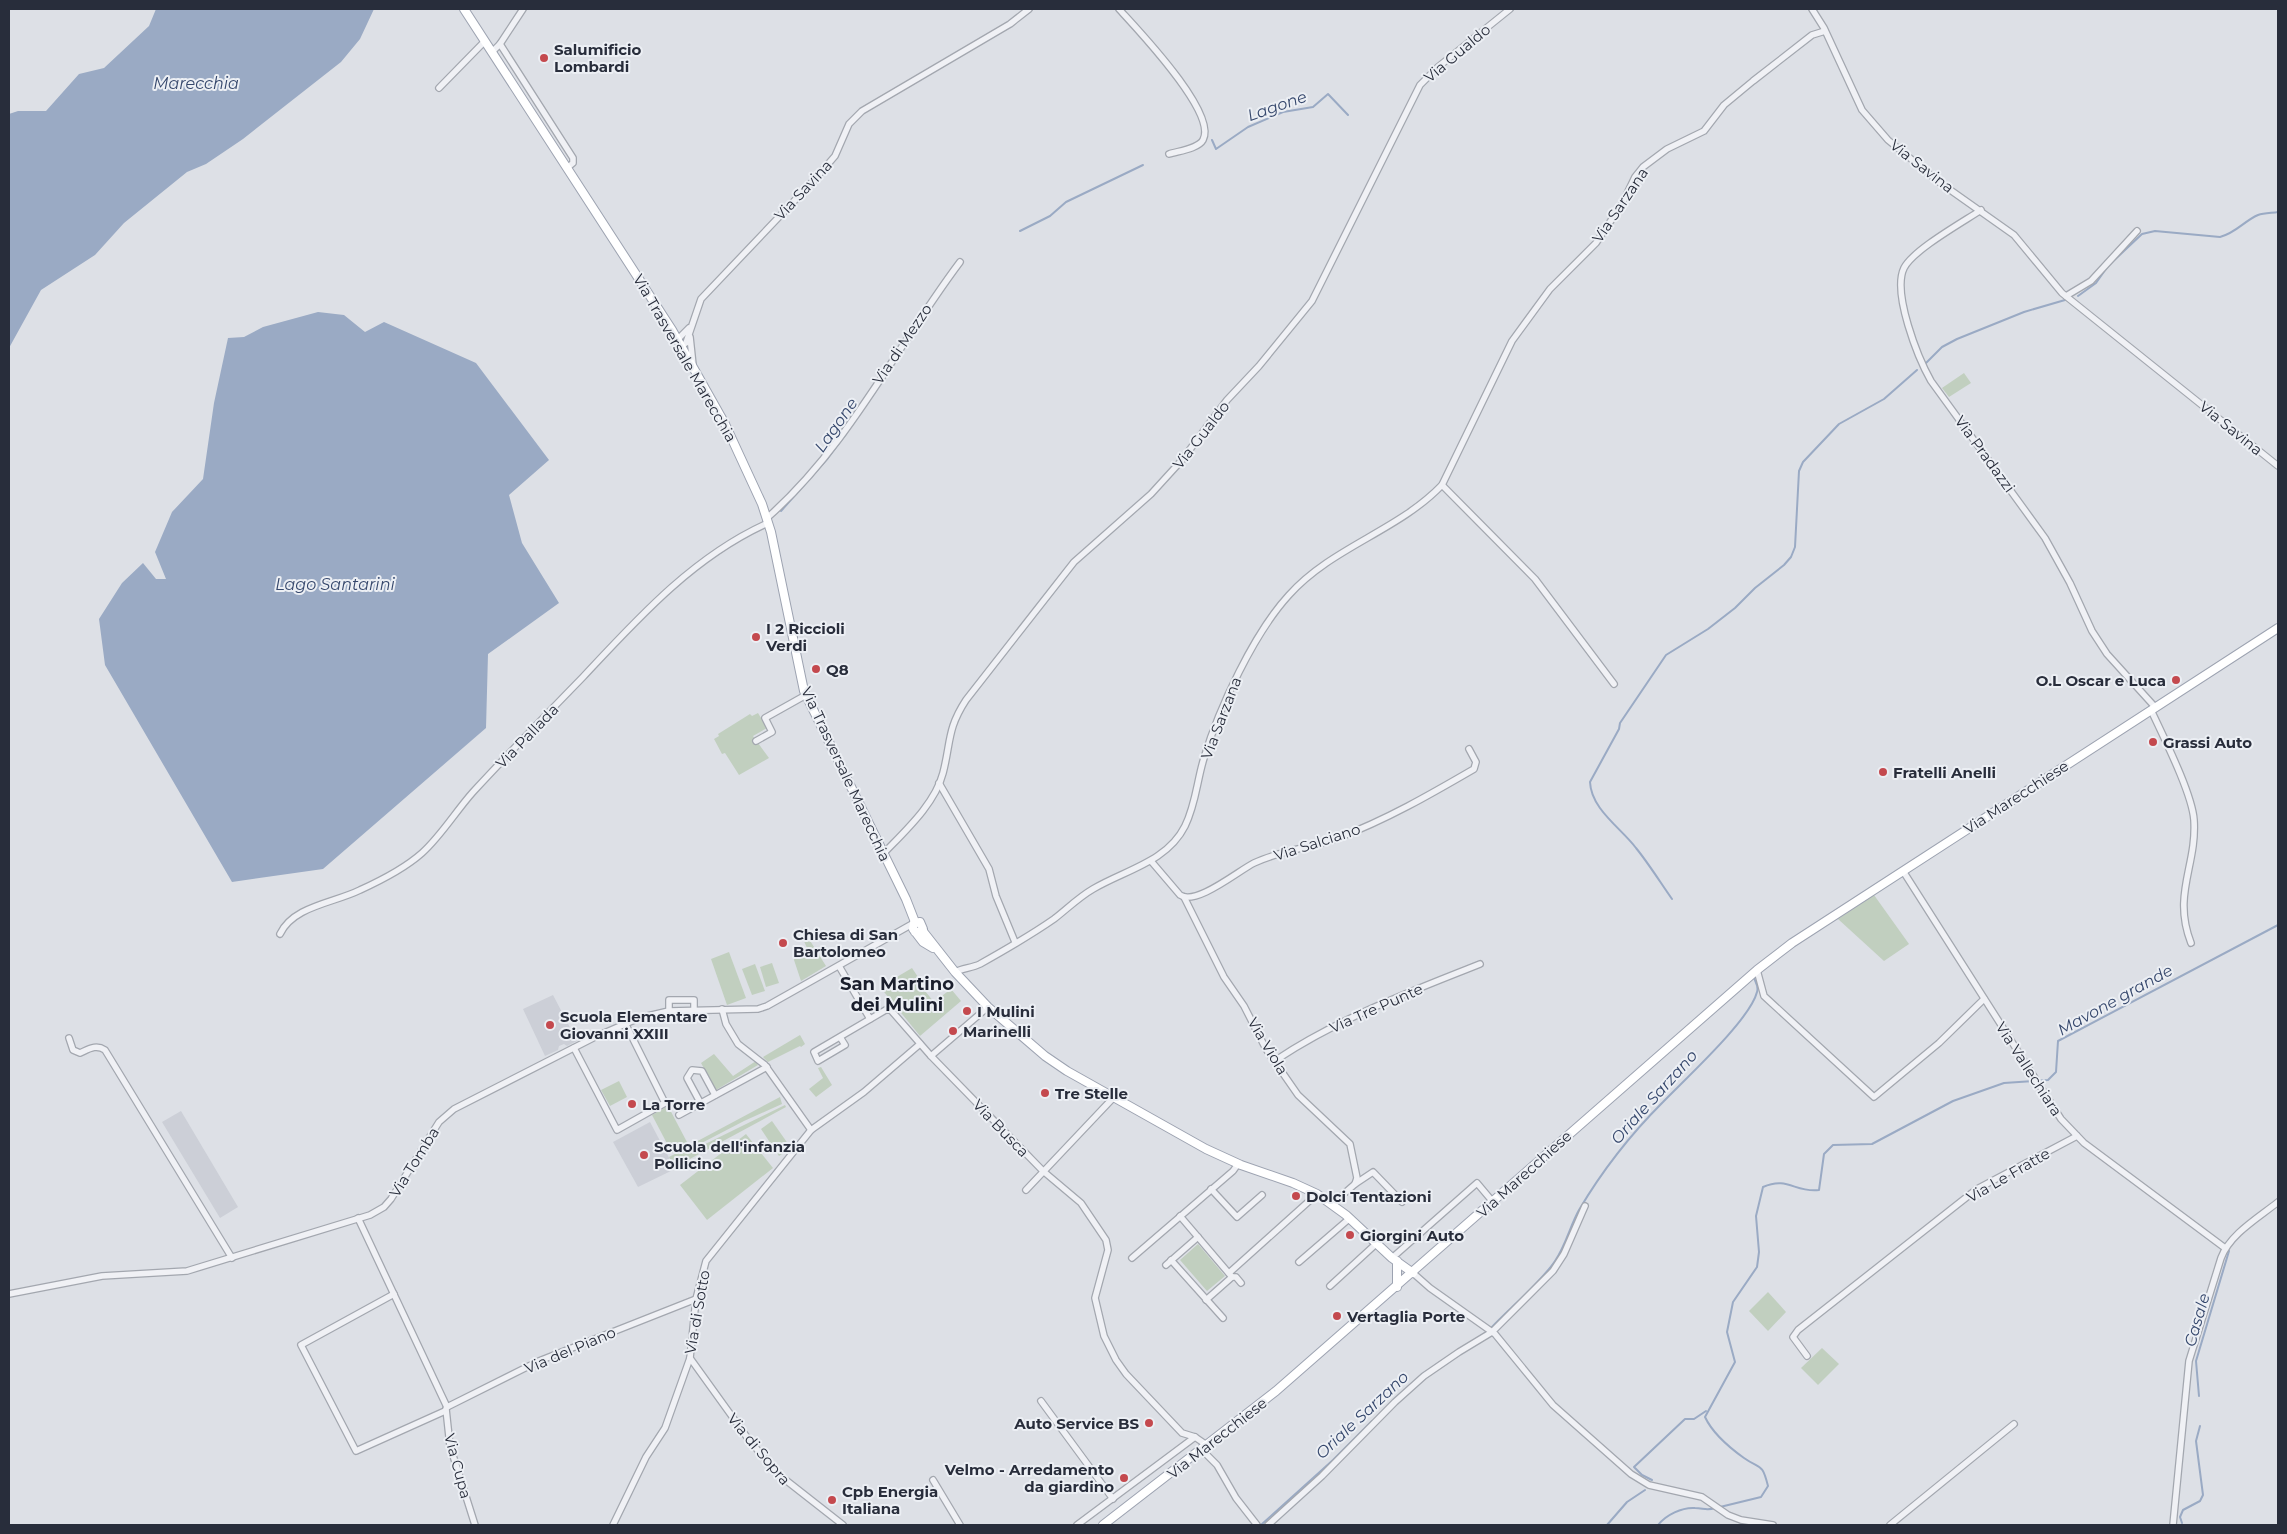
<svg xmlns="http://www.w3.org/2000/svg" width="2287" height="1534" font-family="Montserrat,sans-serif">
<rect width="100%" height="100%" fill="#dde0e6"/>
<!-- built -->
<g fill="#cccfd7">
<polygon points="553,995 577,1041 567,1046 564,1044 559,1046 558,1050 545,1056 523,1009"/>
<polygon points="181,1111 238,1207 220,1218 162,1122"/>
<polygon points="650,1122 675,1169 638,1187 613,1142"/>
</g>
<!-- green -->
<g fill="#c1cfbf">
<polygon points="1964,373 1971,383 1949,397 1942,388"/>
<polygon points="758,713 767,728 753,736 769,758 739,775 725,753 722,754 714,739 719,736 718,734 750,714 752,716"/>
<polygon points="1874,895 1909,944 1884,961 1838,919"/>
<polygon points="802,928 826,966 801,981 794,960 796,952 807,948 799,930"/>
<polygon points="729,952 746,998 727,1005 711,959"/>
<polygon points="772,963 779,983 766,987 760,967"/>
<polygon points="755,964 765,991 752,995 742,969"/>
<polygon points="912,968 922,983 920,985 934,1002 951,989 961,1001 920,1036 880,987"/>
<polygon points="800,1035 805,1044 801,1047 800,1046 768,1062 763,1057"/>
<polygon points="714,1054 733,1076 756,1061 758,1065 716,1090 701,1063"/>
<polygon points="821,1067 832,1085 816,1097 809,1089 823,1078 818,1068"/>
<polygon points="619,1081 627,1097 610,1106 601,1090"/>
<polygon points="780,1097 782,1104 744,1121 694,1147 692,1144"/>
<polygon points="785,1105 786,1107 675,1167 669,1157 690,1146 693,1150"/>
<polygon points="668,1106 688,1144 672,1153 652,1115"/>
<polygon points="772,1121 791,1148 779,1156 761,1129"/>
<polygon points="746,1134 773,1168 707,1220 680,1185"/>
<polygon points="1198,1244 1225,1276 1207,1291 1180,1260"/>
<polygon points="1768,1292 1786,1312 1768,1331 1749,1311"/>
<polygon points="1822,1348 1839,1364 1818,1385 1801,1368"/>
</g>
<!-- water -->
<g fill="#9aaac4">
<polygon points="156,9 374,9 360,39 341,62 243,139 206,164 187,172 124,223 95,255 41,290 9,348 9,114 18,111 46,111 79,74 104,68 149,26"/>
<polygon points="318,312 344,315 365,332 384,322 476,363 549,460 509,495 522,543 559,603 488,654 486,728 323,869 232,882 105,665 99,619 122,583 143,563 156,579 166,579 155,552 172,512 203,479 214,403 228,338 244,337 263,327"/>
</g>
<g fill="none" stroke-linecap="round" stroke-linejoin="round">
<!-- stream -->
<g stroke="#9aaac4" stroke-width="2">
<polyline points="1212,140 1216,149 1248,127 1283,112 1313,107 1328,94 1348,115"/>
<polyline points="1020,231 1050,216 1066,202 1143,165"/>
<path d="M 2078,296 L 2096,283 L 2108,266 L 2142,234 L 2155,231 L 2220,237 C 2236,233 2244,221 2258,215 C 2264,213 2272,213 2278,212"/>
<polyline points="1924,365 1942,347 1957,339 2024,312 2065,300"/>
<polyline points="781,511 828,458 846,434"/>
<path d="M 1672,899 C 1660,882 1649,864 1636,848 C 1621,828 1591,809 1590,782 L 1619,729 L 1620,723 L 1666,655 L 1708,629 L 1735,608 L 1755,588 L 1784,565 L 1791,557 L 1795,547 L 1799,471 L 1803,462 L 1839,424 L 1884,399 L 1917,370"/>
<path d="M 1492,1327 C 1509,1309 1542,1281 1555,1261 C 1566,1245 1570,1226 1579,1210 C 1602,1171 1631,1134 1663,1102 C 1685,1079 1750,1020 1757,992 C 1759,987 1756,983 1754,978"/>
<polyline points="1437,1364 1485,1333"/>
<polyline points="2199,1396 2196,1361 2229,1251"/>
<polyline points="1652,1480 1642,1475 1634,1467 1685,1419 1694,1419 1706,1411"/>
<path d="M 1720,1507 L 1761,1497 L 1768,1486 C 1762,1462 1761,1470 1744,1458 C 1730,1448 1712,1432 1705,1417 L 1735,1362 L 1727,1332 L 1733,1302 L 1757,1267 L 1759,1252 L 1756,1216 L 1763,1187 C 1788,1176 1795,1193 1819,1190 L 1824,1154 L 1833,1145 L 1872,1144 L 1953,1101 L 2004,1083 L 2048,1080 L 2056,1072 L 2058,1041 L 2278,925"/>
<polyline points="2182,1523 2180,1517 2183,1510 2200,1501 2203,1495 2196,1441 2200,1426"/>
<polyline points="1262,1524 1333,1460 1372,1421"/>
<polyline points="1607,1525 1627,1502 1645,1490"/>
<path d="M 1658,1525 C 1666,1515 1682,1507 1695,1508 C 1703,1508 1707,1511 1715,1508"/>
</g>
<defs>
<g id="minor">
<path d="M 1119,9 C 1137,29 1218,113 1203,140 C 1198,149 1178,151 1169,154"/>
<polyline points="1812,9 1824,28 1862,110 1888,140 1939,182 2014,235 2062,293 2278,466"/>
<polyline points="500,44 523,9"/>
<polyline points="492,52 500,44 573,158 573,163 567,168"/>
<polyline points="439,88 485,41"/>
<path d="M 1981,210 C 1963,222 1913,250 1904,268 C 1892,293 1918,358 1931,381 L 2045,538 L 2070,583 L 2092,631 L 2107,654 L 2155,707"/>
<polyline points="2066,296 2091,281 2137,231"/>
<polyline points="690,337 693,365"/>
<polyline points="677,340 689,328"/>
<polyline points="681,346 686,343 701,299 815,179 835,156 849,124 862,111 1010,24 1029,9"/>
<polyline points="1442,485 1535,579 1614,684"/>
<path d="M 767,518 C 848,447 896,347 960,262"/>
<path d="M 2151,710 C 2163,736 2192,793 2194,820 C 2197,866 2172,894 2191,943"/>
<polyline points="756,741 772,732 765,718 806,695"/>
<polyline points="939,783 989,869 996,896 1015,942"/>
<path d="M 883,854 C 905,831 935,804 943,773 C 951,742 947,729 966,700 L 1074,562 L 1151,494 L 1182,460 L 1227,400 L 1259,366 L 1312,301 L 1420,85 L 1438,67 L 1510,9"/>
<path d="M 1151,861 L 1180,895 C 1196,906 1238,871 1254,863 C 1281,850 1311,848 1338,838 C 1386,820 1431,794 1474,769 L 1476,762 L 1469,749"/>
<polyline points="1903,871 2061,1119 2084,1143 2225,1248"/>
<polyline points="1184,897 1224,977 1244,1006 1266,1049 1298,1095 1350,1144 1357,1178 1355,1184 1332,1204"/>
<path d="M 280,934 C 293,906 334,903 360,890 C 382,880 404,869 422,853 C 441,836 456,811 473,792 C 509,753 546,715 583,677 C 638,618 694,556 768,523"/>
<polyline points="839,966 870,1019"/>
<polyline points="1757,970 1764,996 1874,1097 1939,1043 1984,999"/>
<path d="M 955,972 C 963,968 972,968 980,964 C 1005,950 1031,935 1054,919 C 1067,909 1079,897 1093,889 C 1125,870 1167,862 1185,826 C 1196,804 1197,780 1204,758 C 1219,708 1254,633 1289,595 C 1332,547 1398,531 1442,485 L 1512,341 L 1550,289 L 1596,243 L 1622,204 L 1635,177 L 1643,167 L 1667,149 L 1704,131 L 1724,105 L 1753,81 L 1812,35 L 1825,31"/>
<polyline points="722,1009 726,1024 738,1044 765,1065 811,1130"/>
<polyline points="669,1011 669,1000 694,1000 694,1011"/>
<polyline points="840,1037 845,1045 818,1061 814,1052 889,1008 931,1056 1043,1171 1081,1203 1106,1240 1108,1250 1095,1298 1104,1336 1116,1360 1126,1374 1182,1433 1195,1437 1208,1446"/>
<path d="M 69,1038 L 73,1050 L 80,1053 C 89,1049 96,1044 105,1050 L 232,1258"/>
<polyline points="574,1048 617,1130 665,1103 625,1023"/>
<polyline points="931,1056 988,1007"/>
<path d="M 1276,1060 C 1339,1018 1410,992 1480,964"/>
<polyline points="701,1104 687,1078 692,1070 702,1071 715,1095"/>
<polyline points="679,1115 767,1067"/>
<polyline points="1355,1184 1373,1172 1402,1202"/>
<polyline points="1211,1189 1237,1217 1262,1195"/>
<polyline points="1026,1190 1114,1097"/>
<polyline points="1180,1216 1232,1277 1236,1277 1241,1283"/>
<polyline points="358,1218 447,1407"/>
<polyline points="1132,1258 1233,1171 1238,1164"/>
<polyline points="1392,1258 1477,1183 1493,1202"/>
<polyline points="1171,1260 1223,1318"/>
<polyline points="1299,1262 1350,1218"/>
<polyline points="1166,1265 1198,1237"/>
<polyline points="1229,1273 1317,1194"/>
<polyline points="1413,1273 1430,1288 1495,1334 1553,1405 1631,1474 1649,1485 1702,1497 1728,1515 1741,1520 1773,1525"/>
<polyline points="1330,1286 1377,1243"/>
<polyline points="9,1294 102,1276 187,1271 370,1215 384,1207 391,1199 439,1122 454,1109 595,1037 639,1018 669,1011 758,1009 767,1006 914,923"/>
<polyline points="394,1294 301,1345 356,1451 445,1411"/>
<polyline points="1206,1300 1232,1277"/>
<polyline points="1807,1356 1793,1337 1798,1330 1977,1189 2077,1136"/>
<polyline points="690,1358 749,1440 778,1474 843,1525"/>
<polyline points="1041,1401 1113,1499"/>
<polyline points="447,1407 539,1361 696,1299"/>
<polyline points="446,1409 450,1446 475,1525"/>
<polyline points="1202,1450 1217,1465 1236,1498 1257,1525"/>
<polyline points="933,1480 960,1525"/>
<polyline points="613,1525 646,1457 665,1428 690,1358 696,1299 706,1261 811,1130 864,1092 920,1044"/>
<polyline points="1077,1525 1195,1437"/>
<polyline points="1268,1525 1322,1476 1395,1402 1424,1376 1459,1352 1492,1332 1553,1271 1564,1254 1585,1206"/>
<polyline points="1890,1525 2014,1424"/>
<path d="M 2173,1525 L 2189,1361 L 2221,1258 C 2230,1234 2258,1218 2278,1202"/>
</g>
<g id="major">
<polyline points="464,9 672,330 725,424 762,504 771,532 804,691 906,899 915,922"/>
<polyline points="922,930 955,972 988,1007 1045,1056 1067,1071 1206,1149 1241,1165 1293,1183 1317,1194 1346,1215 1392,1258 1413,1273"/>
<polyline points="915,932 920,932 923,929 920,922 914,923 913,929 923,942 933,948"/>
<polyline points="1397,1287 1397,1261"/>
<polyline points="1103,1525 1276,1391 1757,970 1792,943 2278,628"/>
</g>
</defs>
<!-- minor casing -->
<use href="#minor" stroke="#a3a7af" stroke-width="8"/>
<!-- major casing -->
<use href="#major" stroke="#9da3b1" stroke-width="10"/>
<!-- minor -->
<use href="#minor" stroke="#f0f1f5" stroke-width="5.5"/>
<!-- major -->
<use href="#major" stroke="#fff" stroke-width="8"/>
</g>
<!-- markers -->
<g fill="#c4494e" stroke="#eceff4" stroke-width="2">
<circle cx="544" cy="58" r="5"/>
<circle cx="756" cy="637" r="5"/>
<circle cx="816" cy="669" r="5"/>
<circle cx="2176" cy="680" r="5"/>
<circle cx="2153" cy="742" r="5"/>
<circle cx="1883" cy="772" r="5"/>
<circle cx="783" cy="943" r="5"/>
<circle cx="967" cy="1011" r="5"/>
<circle cx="550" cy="1025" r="5"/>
<circle cx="953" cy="1031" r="5"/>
<circle cx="1045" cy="1093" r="5"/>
<circle cx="632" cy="1104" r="5"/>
<circle cx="644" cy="1155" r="5"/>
<circle cx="1296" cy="1196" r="5"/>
<circle cx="1350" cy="1235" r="5"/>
<circle cx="1337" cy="1316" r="5"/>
<circle cx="1149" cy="1423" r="5"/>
<circle cx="1124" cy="1478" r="5"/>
<circle cx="832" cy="1500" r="5"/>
</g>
<g text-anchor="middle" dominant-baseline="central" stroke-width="4" stroke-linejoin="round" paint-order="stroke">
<!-- poi labels -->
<g font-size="15" font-weight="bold" fill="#282d3b" stroke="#eceff4" text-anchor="start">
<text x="554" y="49">Salumificio<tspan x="554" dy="17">Lombardi</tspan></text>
<text x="766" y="628">I 2 Riccioli<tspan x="766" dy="17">Verdi</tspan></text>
<text x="826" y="669">Q8</text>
<text x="2166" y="680" text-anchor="end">O.L Oscar e Luca</text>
<text x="2163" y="742">Grassi Auto</text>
<text x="1893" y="772">Fratelli Anelli</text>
<text x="793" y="934">Chiesa di San<tspan x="793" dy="17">Bartolomeo</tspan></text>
<text x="977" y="1011">I Mulini</text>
<text x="560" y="1016">Scuola Elementare<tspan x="560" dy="17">Giovanni XXIII</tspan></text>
<text x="963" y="1031">Marinelli</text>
<text x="1055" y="1093">Tre Stelle</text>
<text x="642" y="1104">La Torre</text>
<text x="654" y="1146">Scuola dell'infanzia<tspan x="654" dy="17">Pollicino</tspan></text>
<text x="1306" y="1196">Dolci Tentazioni</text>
<text x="1360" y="1235">Giorgini Auto</text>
<text x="1347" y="1316">Vertaglia Porte</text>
<text x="1139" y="1423" text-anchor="end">Auto Service BS</text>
<text x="1114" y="1469" text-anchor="end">Velmo - Arredamento<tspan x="1114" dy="17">da giardino</tspan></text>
<text x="842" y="1491">Cpb Energia<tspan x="842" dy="17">Italiana</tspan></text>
</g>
<!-- street labels -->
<g font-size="15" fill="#282d3b" stroke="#eceff4">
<text transform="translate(1457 53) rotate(-40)">Via Gualdo</text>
<text transform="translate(1922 166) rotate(38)">Via Savina</text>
<text transform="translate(803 190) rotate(-47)">Via Savina</text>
<text transform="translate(1620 205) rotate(-56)">Via Sarzana</text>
<text transform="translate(902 344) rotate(-56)">Via di Mezzo</text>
<text transform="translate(685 358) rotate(60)">Via Trasversale Marecchia</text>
<text transform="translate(2231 428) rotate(39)">Via Savina</text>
<text transform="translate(1201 435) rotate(-52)">Via Gualdo</text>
<text transform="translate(1985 454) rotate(54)">Via Pradazzi</text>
<text transform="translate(1221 718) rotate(-69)">Via Sarzana</text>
<text transform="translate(527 736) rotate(-46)">Via Pallada</text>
<text transform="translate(846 774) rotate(65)">Via Trasversale Marecchia</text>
<text transform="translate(2016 797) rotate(-33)">Via Marecchiese</text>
<text transform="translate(1317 842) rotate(-18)">Via Salciano</text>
<text transform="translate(1376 1008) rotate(-24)">Via Tre Punte</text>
<text transform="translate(1268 1046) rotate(59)">Via Viola</text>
<text transform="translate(2029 1069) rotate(57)">Via Vallechiara</text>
<text transform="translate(1001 1128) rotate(46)">Via Busca</text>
<text transform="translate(414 1162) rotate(-58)">Via Tomba</text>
<text transform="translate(1524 1174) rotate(-42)">Via Marecchiese</text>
<text transform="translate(2008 1175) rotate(-30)">Via Le Fratte</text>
<text transform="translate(697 1312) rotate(-80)">Via di Sotto</text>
<text transform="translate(570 1350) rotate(-23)">Via del Piano</text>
<text transform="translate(1217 1438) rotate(-38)">Via Marecchiese</text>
<text transform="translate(759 1449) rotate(50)">Via di Sopra</text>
<text transform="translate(458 1466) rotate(75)">Via Cupa</text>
</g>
<!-- water labels -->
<g font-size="16" font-style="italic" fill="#35476c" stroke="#eceff4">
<text x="196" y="83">Marecchia</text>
<text transform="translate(1277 106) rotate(-19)">Lagone</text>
<text transform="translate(836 425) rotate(-55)">Lagone</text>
<text x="335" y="584">Lago Santarini</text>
<text transform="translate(2115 1000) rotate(-29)">Mavone grande</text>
<text transform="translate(1654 1097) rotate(-48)">Oriale Sarzano</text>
<text transform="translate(2197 1320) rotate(-74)">Casale</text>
<text transform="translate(1362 1415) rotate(-43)">Oriale Sarzano</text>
</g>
<!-- quarter labels -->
<g font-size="18" font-weight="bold" fill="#1a1e2c" stroke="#eceff4">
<text x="897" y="984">San Martino<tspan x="897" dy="21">dei Mulini</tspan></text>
</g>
</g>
<!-- border -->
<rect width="2287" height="1534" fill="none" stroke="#282d3b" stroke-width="20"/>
</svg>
